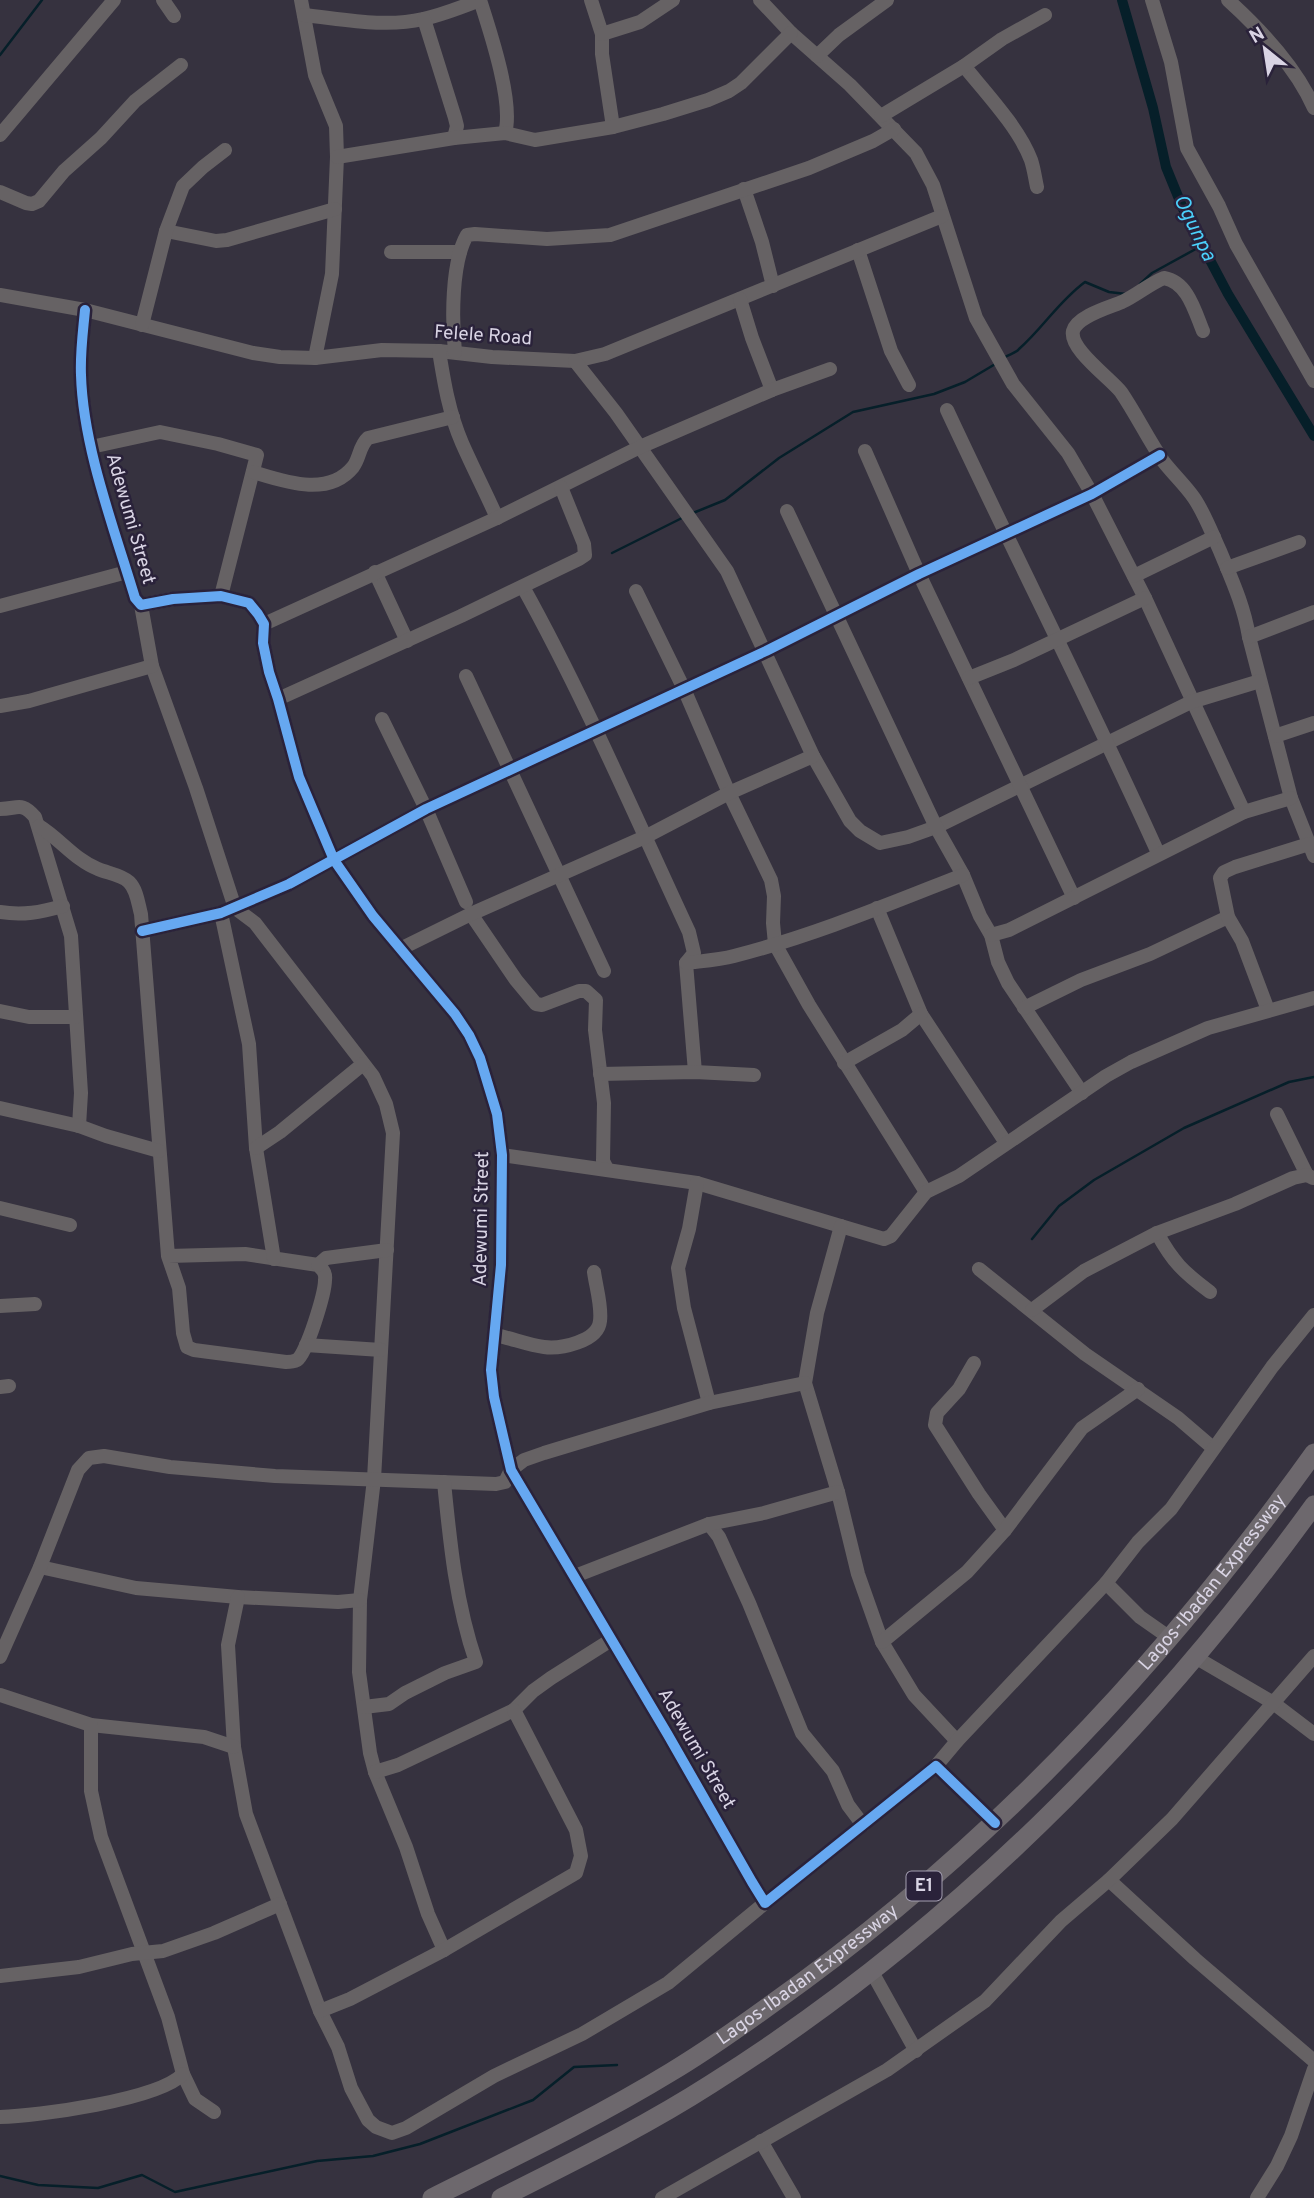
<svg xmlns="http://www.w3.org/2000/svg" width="1314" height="2198" font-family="Overpass,sans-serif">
<rect width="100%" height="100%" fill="#36323f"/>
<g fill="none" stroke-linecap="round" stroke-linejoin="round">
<!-- stream -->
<g stroke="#061f29" stroke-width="2.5">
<polyline points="0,55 42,0"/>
<polyline points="1140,284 1152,273 1203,245"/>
<path d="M 1005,357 C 1010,354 1016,353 1019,349 C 1043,328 1058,302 1085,282 L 1109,292 L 1126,294"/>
<polyline points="693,513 725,500 779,458 853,412 934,394 965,382 997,363"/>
<polyline points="612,553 684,517"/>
<polyline points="1032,1239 1059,1206 1094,1180 1184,1128 1289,1082 1314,1077"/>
<polyline points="0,2176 38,2185 98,2188 142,2175 175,2192 317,2161 373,2156 420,2144 533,2100 574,2067 617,2065"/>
</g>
<!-- canal -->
<polyline stroke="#061f29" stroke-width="10" points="1122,0 1153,108 1166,167 1184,211 1228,294 1314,436"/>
<!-- minor -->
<g stroke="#666264" stroke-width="14">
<polyline points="163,0 174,16"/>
<polyline points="301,0 315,75 336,126 337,157 332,274 315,358"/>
<path d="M 480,0 C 490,31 514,103 505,133"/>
<polyline points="591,0 602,34 602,54 613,127"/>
<polyline points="760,0 791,33 850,85 916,153 933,185 976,318 1013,384 1068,453 1092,494 1145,598 1244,812"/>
<polyline points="1152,0 1171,62 1187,148 1219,206 1236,244 1314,381"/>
<path d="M 1228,0 C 1260,29 1297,69 1314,108"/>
<path d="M 304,15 C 343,19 385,28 423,19 C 442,15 462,7 480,0"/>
<polyline points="424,19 455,118 457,126 454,138"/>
<polyline points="602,34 640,22 673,0"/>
<polyline points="817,56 839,35 887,0"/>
<path d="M 964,66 C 986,93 1019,128 1031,160 C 1034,169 1035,178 1037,187"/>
<polyline points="881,116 964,66 1002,39 1045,15"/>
<polyline points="0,135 114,0"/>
<polyline points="337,157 454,138 505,133 535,140 613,127 663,114 708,100 729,91 741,83 791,33"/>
<polyline points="744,189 762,242 773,286"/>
<polyline points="0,192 26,203 32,204 39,201 64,171 101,138 135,101 181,65"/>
<polyline points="166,231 216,241 227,240 335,209"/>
<polyline points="858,250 891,351 909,385"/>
<polyline points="391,252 460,252"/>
<polyline points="0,295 85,310 253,353 280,357 315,358 382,350 439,351 492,357 575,361 605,354 942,216"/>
<polyline points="740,299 752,338 772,390"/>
<path d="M 85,310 C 83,332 80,353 81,375 C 83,447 114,528 135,598 L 141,605 L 173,599 L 221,596 L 249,603 L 258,614 L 264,624 L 263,643 L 269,672 L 278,699 L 299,777 L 334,860 L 373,916 L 455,1014 L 469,1035 L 480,1058 L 497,1114 L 502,1155 L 501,1265 L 491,1370 L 494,1397 L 511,1470 L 668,1735 L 752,1882 L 765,1903 L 936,1766 L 995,1823"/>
<polyline points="142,325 166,231 183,186 203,167 225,150"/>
<path d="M 1203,331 C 1195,312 1188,282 1164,278 C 1149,284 1137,295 1122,302 C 1110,307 1077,316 1073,331 C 1069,349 1110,378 1121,392 C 1136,414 1148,439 1163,461 C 1173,474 1185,485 1194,498 C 1205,514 1212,534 1220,551 C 1232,580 1244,606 1249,637 L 1291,798 L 1314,856"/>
<path d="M 439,351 C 444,382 449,413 462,443 C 473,468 486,493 497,518"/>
<path d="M 455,352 C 452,321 451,263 467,235 L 475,234 L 547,239 L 610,235 L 809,168 L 873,141 L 894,129"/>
<polyline points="575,361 616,413 727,571 813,756 850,821 860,831 880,843 908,837 936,827 1191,702 1260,681"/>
<path d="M 947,410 C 1016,558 1091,704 1158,853"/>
<polyline points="91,447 160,432 218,444 257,455 221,596"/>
<polyline points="865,451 919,574 1074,898"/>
<path d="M 253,472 C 283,481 328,498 353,467 C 360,458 359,446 368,438 L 453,417"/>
<polyline points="787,511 936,827 963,875 980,916 991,935 998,962 1008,983 1082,1093"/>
<polyline points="1227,568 1299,542"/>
<polyline points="375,572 407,641"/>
<polyline points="1134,576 1214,537"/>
<path d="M 523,587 C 585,699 635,816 689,932 L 694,953 L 686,963 L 695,1072"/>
<polyline points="636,591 684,689 729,793 771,880 774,896 773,923 775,944 809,1005 926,1192"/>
<polyline points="141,605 152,666 196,788 235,908 255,923 373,1076 386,1104 393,1133 374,1479 360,1600 359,1672 370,1753 375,1772 406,1847 428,1914 444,1950"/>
<polyline points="0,606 127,572"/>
<polyline points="264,624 497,518 640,447 772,390 830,369"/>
<polyline points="1249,637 1314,612"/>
<polyline points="466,676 604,971"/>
<polyline points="969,678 1014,660 1145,598"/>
<polyline points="278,699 461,616 579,559 585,555 584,544 561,487"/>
<polyline points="0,706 29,701 152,666"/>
<polyline points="382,719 426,809 466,902"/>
<polyline points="1275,736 1314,723"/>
<path d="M 0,809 C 18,809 21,801 35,817 L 71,936 L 81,1093 L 79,1126"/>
<path d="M 39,826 C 60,839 75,860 98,869 C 107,873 122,875 129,882 C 137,890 138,903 141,914 L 168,1256 L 179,1288 L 183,1333 L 187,1347 L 194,1350 L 286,1362 C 289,1362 295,1361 297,1360 C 307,1353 325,1293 325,1280 C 326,1273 323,1270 318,1265 L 245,1254 L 168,1256"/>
<polyline points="877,908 921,1014 1006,1143"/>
<path d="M 0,912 C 23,916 41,912 63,906"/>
<polyline points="221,913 249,1044 256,1148 274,1259"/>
<polyline points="471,914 516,980 536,1004 542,1005 579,991 586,991 596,1000 595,1030 604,1103 603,1161 607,1169"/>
<polyline points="142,931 221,913 289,884 426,809 766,651 919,574 1092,494 1160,455"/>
<polyline points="991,935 1009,930 1244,812 1291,798"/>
<polyline points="400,949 471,914 645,837 729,793 813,756"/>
<path d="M 686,963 C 702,961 719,960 734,956 C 813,936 889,904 963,875"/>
<polyline points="1024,1008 1081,980 1150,954 1228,917"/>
<polyline points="1268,1010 1242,941 1228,917 1220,878 1224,872 1235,867 1309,844"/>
<polyline points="0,1011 29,1017 75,1017"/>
<polyline points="844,1063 902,1030 921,1014"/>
<polyline points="600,1074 695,1072 754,1075"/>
<polyline points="0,1108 79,1126 106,1136 159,1151"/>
<polyline points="1277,1114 1307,1175 1313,1178"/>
<polyline points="256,1148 280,1132 363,1064"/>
<polyline points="502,1155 697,1183 884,1239 891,1236 926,1192 959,1176 1106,1076 1131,1062 1208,1028 1314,998"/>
<polyline points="697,1183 689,1229 678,1268 684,1308 709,1403"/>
<polyline points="0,1208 70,1225"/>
<polyline points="841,1226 817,1313 805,1383 838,1492 858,1574 882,1642 914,1695 957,1741"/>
<path d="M 1157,1233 C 1173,1262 1183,1272 1210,1292"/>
<polyline points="318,1265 326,1258 387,1250"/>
<polyline points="979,1269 1085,1354 1178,1418 1213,1448"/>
<polyline points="0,1306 35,1304"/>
<polyline points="1032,1310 1084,1271 1157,1233 1235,1204 1293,1178 1307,1175"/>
<path d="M 495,1335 C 511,1338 528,1345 544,1347 C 560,1349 598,1342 600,1321 C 602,1306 596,1287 594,1272"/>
<polyline points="306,1345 381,1350"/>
<polyline points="974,1363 959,1389 937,1413 935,1425 979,1494 1005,1530"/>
<polyline points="0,1387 9,1386"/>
<polyline points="709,1524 719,1537 749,1603 802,1733 833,1771 848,1805 863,1825"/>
<polyline points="40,1567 136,1588 238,1597 338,1602 360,1600"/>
<polyline points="575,1576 709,1524 764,1513 838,1492"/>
<polyline points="1106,1583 1140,1617 1170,1638"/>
<polyline points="238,1597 228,1645 234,1747 246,1814 320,2011 338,2047 351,2088 368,2120 376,2127 392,2133 406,2128 494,2076 582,2034 668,1983 765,1903"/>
<polyline points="882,1642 967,1572 1005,1530 1082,1428 1138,1389"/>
<polyline points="0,1657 40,1567 78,1470 89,1458 104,1456 170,1467 275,1476 496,1484 505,1482 511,1470 524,1460 544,1453 709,1403 805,1383"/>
<polyline points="1195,1657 1272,1702 1314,1734"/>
<polyline points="0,1695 91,1725 204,1737 234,1747"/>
<path d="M 364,1707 L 389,1704 L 405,1693 L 445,1673 L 476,1662 C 456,1604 450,1543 444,1482"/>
<polyline points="91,1725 91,1791 101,1837 168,2017 183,2074 195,2099 214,2112"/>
<polyline points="936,1766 957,1741 1106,1583 1138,1542 1171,1509 1272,1367 1314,1315"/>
<polyline points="375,1772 398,1765 514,1710 533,1691 551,1678 611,1640"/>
<polyline points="1109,1880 1195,1959 1314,2061"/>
<polyline points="872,1972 916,2051"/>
<polyline points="0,1976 79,1967 132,1954 163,1951 214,1933 280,1904"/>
<polyline points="320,2011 350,1999 444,1950 576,1873 581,1856 576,1830 514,1710"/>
<path d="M 0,2117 C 37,2116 158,2100 183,2074"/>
<polyline points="761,2141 794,2198"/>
<polyline points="662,2198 887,2070 985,2001 1061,1921 1109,1880 1172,1819 1314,1656"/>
<polyline points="1257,2198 1277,2166 1291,2136 1314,2069"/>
</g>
<!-- highway -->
<g stroke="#6d686d" stroke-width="19">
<path id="s1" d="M 432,2198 C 512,2158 594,2119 671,2072 C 706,2051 740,2027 773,2003 C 984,1854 1164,1663 1314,1453"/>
<path d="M 501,2198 C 572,2162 644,2127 711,2084 C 948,1935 1150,1732 1314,1505"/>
</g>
<defs>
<g id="cycleway">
<path d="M 85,310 C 83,332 80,353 81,375 C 83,447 114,528 135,598 L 141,605 L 173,599 L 221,596 L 249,603 L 258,614 L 264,624 L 263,643 L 269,672 L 278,699 L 299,777 L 334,860 L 373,916 L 455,1014 L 469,1035 L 480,1058 L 497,1114 L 502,1155 L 501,1265 L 491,1370 L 494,1397 L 511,1470 L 668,1735 L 752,1882 L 765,1903 L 936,1766 L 995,1823"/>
<polyline points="142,931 221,913 289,884 426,809 766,651 919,574 1092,494 1160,455"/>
</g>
</defs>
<!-- cycleway casing -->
<use href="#cycleway" stroke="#2a223a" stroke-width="15"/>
<!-- cycleway -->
<use href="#cycleway" stroke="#66a8f1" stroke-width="10"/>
</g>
<g text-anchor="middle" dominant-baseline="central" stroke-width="5" stroke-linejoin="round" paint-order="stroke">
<!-- shield labels -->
<rect fill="#2a223a" stroke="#a49fb1" stroke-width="2" x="906.5" y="1871.5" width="35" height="29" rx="5"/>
<g font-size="18" font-weight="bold" fill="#d9d4e4">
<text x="924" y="1886">E1</text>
</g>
<!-- street labels -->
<g font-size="19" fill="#d9d4e4" stroke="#2a223a">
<text transform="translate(483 336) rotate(4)">Felele Road</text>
<text transform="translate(130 519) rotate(74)">Adewumi Street</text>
<text transform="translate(482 1219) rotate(-89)">Adewumi Street</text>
<text stroke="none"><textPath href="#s1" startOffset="1004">Lagos-Ibadan Expressway</textPath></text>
<text transform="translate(696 1749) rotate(60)">Adewumi Street</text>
<text stroke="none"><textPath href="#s1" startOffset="438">Lagos-Ibadan Expressway</textPath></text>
</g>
<!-- water labels -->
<g font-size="21" font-style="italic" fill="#4bd0fb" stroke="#2a223a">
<text transform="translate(1194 228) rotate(64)">Ogunpa</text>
</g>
</g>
<!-- north arrow -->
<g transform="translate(1265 49) rotate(330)" stroke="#2a223a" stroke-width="5" paint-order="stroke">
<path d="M0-5L12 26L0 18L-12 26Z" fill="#d9d4e4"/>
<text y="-10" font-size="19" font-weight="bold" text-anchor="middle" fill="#d9d4e4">N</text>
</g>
</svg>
